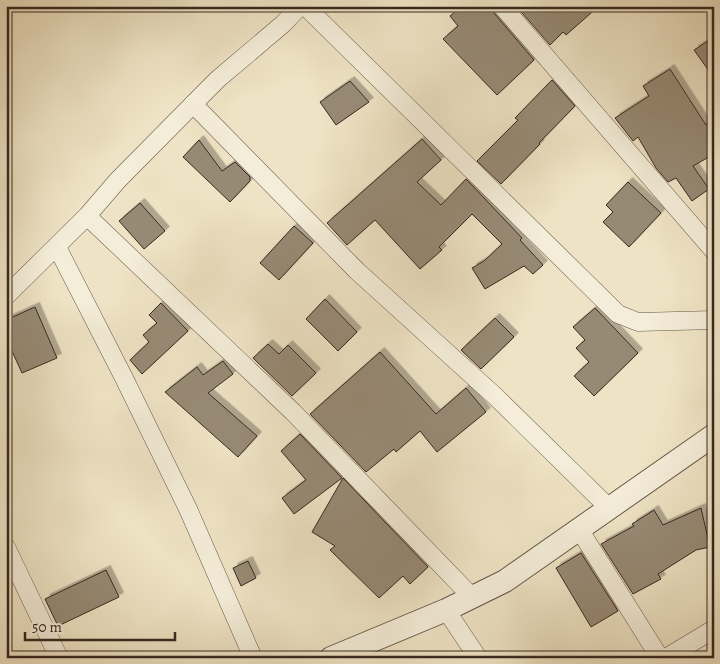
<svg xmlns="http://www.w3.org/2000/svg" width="720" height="664" font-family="Alegreya,serif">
<defs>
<filter id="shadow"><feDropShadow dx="4.5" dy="-4.5" stdDeviation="0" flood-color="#0004"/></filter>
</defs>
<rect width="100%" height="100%" fill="#eee3c4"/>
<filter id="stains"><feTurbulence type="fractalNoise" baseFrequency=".004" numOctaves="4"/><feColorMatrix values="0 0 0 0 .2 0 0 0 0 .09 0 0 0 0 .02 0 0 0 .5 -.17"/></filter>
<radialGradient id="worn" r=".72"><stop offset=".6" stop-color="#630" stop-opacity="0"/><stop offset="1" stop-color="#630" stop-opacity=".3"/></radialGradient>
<!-- building -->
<g fill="#978a75" stroke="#382920" filter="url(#shadow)">
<polygon points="462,6 492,6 494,13 534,60 497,95 443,39 458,26 450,16"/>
<polygon points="516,6 599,6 566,35 563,32 550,45"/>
<polygon points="714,37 714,78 694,50"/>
<polygon points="670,69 706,125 714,120 714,154 693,166 709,189 692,201 676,178 668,182 656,168 638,137 633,141 615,118 649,96 643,86"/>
<polygon points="552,80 575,106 539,143 540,144 501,184 477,161 518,120 515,118"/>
<polygon points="350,81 369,102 336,125 320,102"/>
<polygon points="422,139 441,160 417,182 441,205 466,179 522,238 520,240 543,265 533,274 524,266 485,289 472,268 484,261 502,244 472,214 439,247 442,250 420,269 375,220 347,245 327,223"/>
<polygon points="199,140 222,171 235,162 250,177 250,181 230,202 183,157"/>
<polygon points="628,182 661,213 629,247 603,222 613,212 606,205"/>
<polygon points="140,203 165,231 144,249 119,221"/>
<polygon points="294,226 313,243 279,280 260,263"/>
<polygon points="325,299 357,332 338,351 306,319"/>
<polygon points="161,303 188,331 142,374 130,360 149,342 143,335 157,323 149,315"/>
<polygon points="35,307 57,358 22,373 6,338 6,320"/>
<polygon points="595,308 638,353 594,396 574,376 589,362 576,348 585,340 573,327"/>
<polygon points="495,318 514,337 481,369 461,350"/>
<polygon points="268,344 279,354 288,345 316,373 292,396 253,358"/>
<polygon points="380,352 436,414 466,388 486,412 437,452 420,431 396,452 394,449 366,472 310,414"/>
<polygon points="223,361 233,374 208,393 257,436 238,457 165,392 197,367 203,375"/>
<polygon points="300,434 342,478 294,514 282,498 306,480 281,451"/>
<polygon points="343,478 428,567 410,584 403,576 379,598 330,550 335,546 312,532"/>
<polygon points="701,508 710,547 696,550 658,574 661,579 633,594 601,544 634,526 632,524 654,510 663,525"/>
<polygon points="581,553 618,611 591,627 556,568"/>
<polygon points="248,561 256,578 241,586 233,568"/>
<polygon points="106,570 119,597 58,626 45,599"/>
</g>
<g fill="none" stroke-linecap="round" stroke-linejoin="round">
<defs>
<g id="minor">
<polyline points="305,6 618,314 638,322 714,320"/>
<polyline points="502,6 714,251"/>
<polyline points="193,104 357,271 496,397 609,508"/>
<polyline points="87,216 293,412 473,598"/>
<polyline points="57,247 124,378 188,509 253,658"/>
<polyline points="6,296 87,216 118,180 218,79 283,24 300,6"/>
<polyline points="579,529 660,658"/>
<polyline points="6,547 59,658"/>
<polyline points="446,610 478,658"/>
<polyline points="666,658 714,629"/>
</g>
<polyline id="tertiary" points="331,658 446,610 505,581 714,435"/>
</defs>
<!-- minor casing -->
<use href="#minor" stroke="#665849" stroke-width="19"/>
<!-- tertiary casing -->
<use href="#tertiary" stroke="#665849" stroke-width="24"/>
<!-- minor -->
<use href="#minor" stroke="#f4edd9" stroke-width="18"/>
<!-- tertiary -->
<use href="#tertiary" stroke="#f4edd9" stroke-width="22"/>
</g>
<!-- margin -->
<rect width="720" height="664" fill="none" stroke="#eee3c4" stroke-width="25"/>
<rect x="8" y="8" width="705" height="649" fill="none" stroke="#382920" stroke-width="2.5"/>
<rect x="12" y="12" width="695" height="639" fill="none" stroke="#382920"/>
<!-- scale -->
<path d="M25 632v8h150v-8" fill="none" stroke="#382920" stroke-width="2.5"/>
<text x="32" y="632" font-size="15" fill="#382920" stroke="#f4edd9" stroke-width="4" paint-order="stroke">50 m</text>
<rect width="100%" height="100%" filter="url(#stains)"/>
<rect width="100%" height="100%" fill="url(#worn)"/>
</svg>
